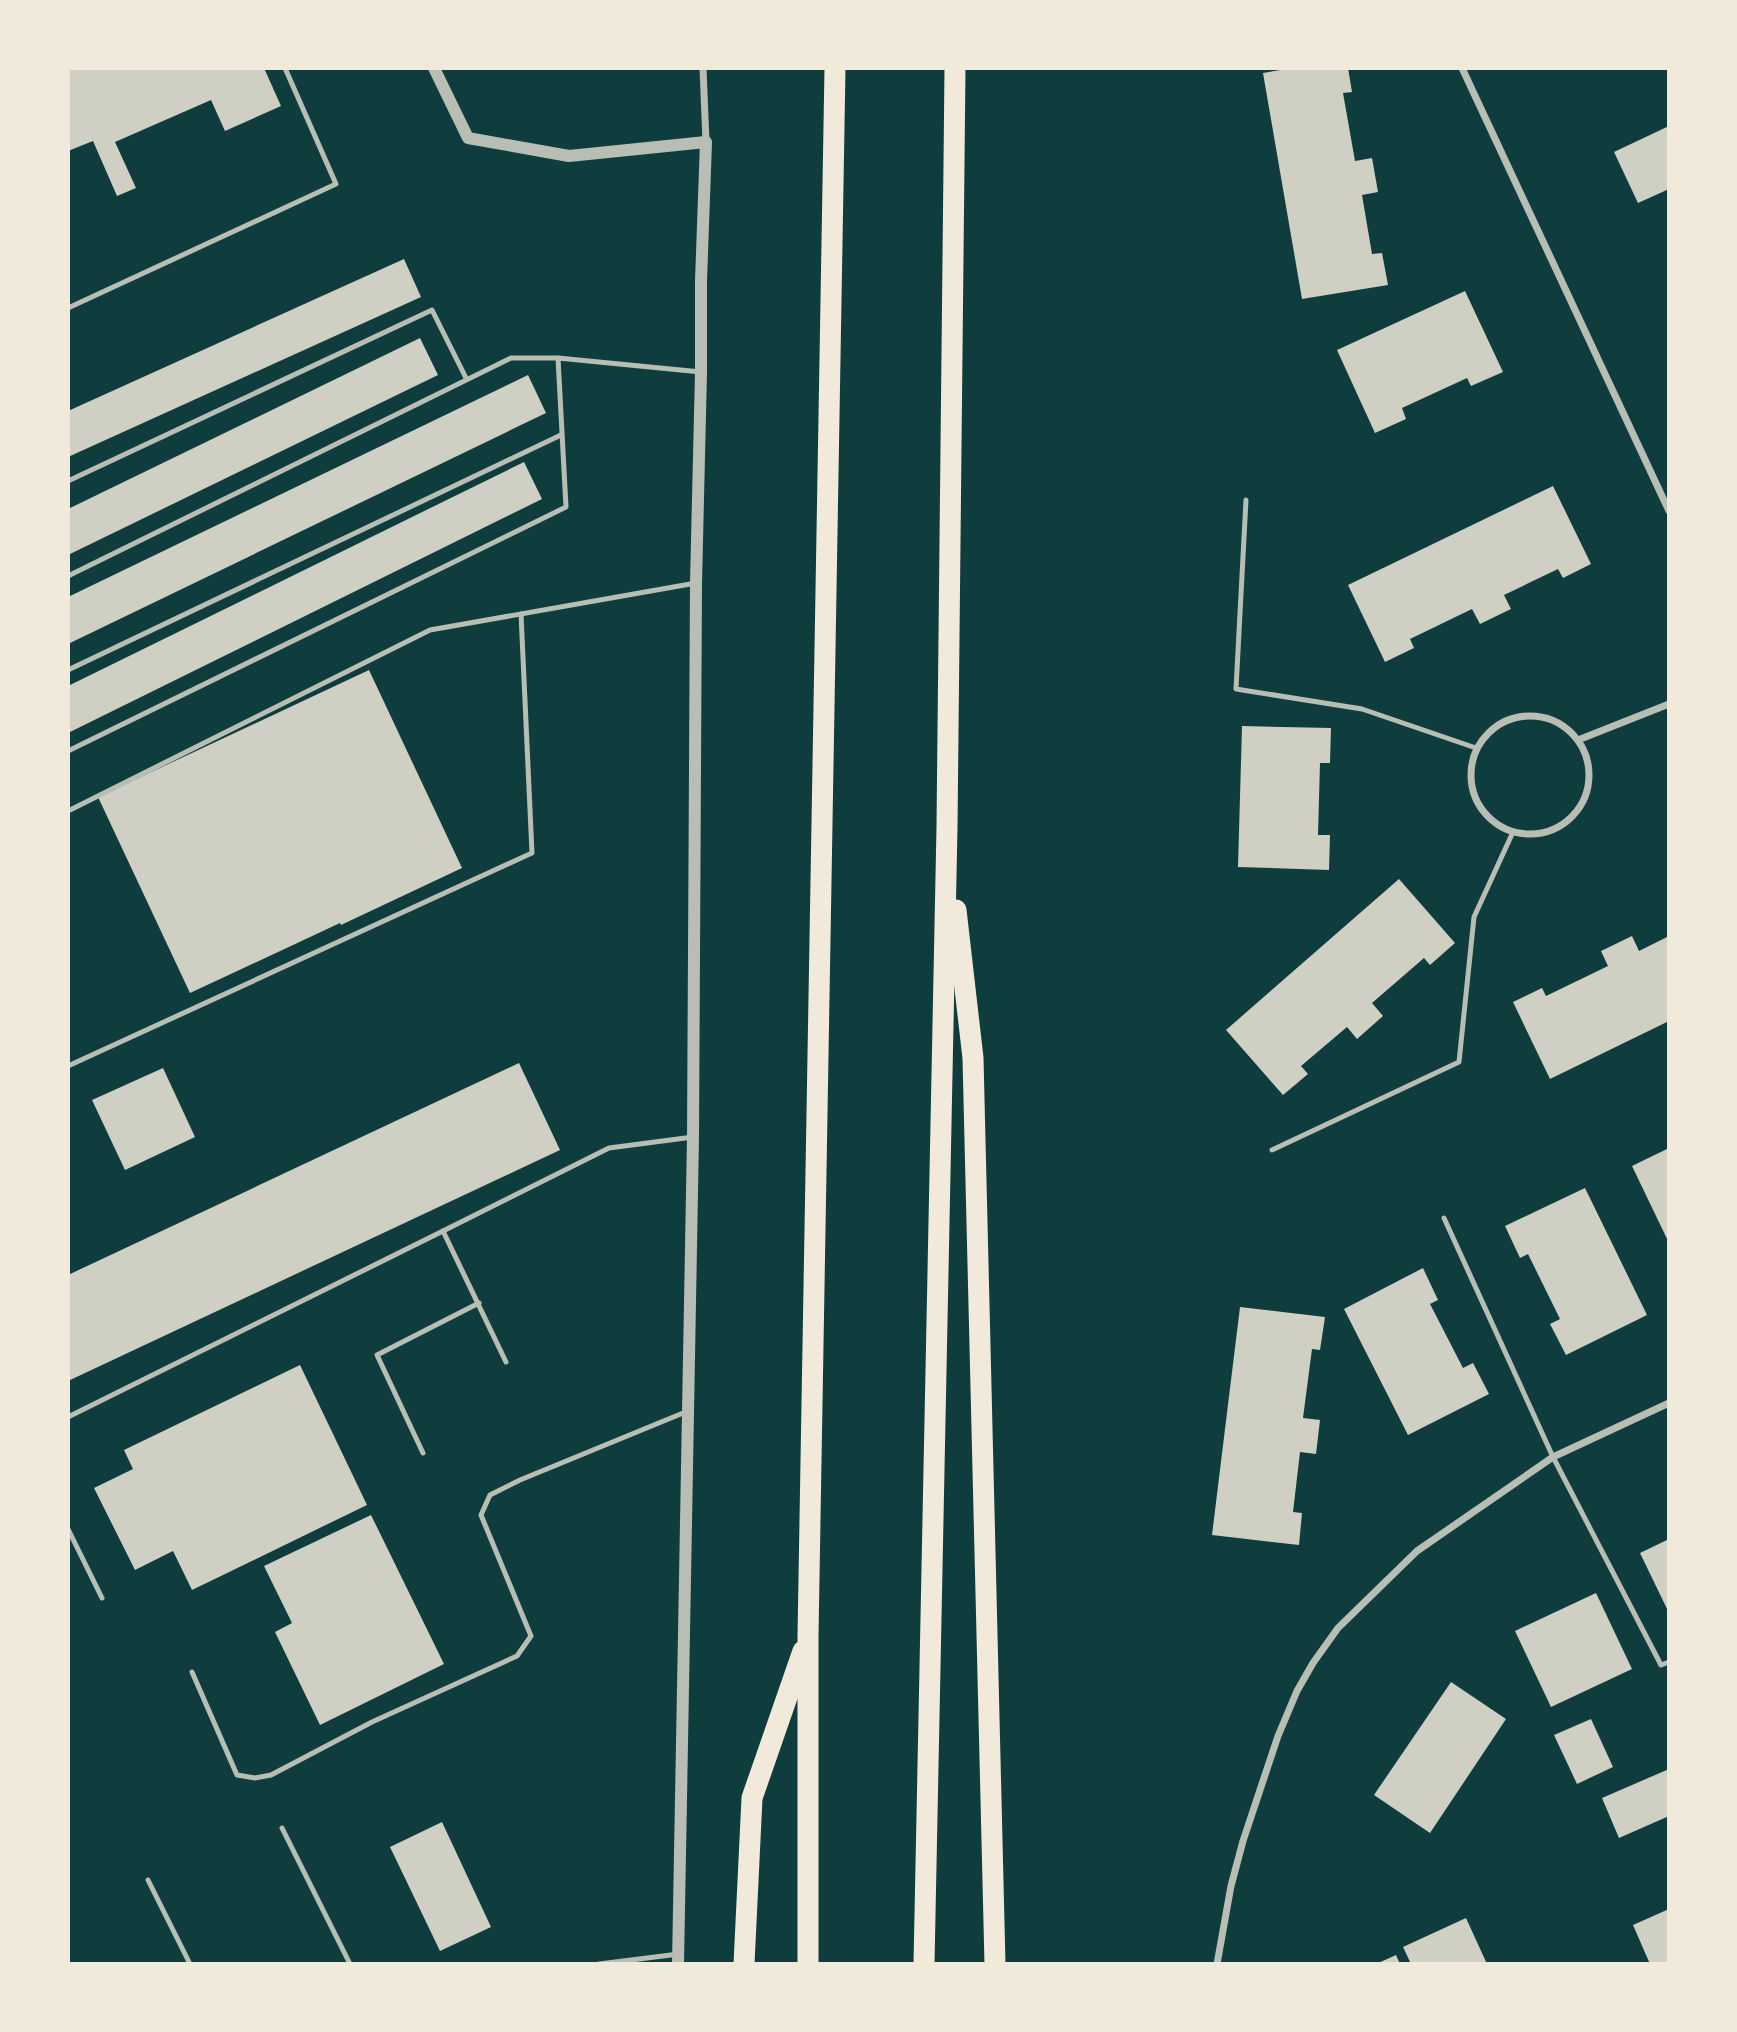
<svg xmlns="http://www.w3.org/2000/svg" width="1737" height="2032" font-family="Commissioner,sans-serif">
<rect width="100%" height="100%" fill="#0f3d3e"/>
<!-- building -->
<g fill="#cfcfc3">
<polygon points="68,68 264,68 281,106 225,131 211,100 115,142 136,188 117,196 93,141 68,151"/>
<polygon points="1292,68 1348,68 1352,92 1343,93 1355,161 1372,158 1378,192 1362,195 1372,254 1382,253 1388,285 1302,299 1263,73"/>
<polygon points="1669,126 1669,189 1638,203 1614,152"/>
<polygon points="404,259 421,297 68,457 68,411"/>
<polygon points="1465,291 1503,372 1471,386 1467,378 1402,408 1406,419 1375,433 1337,350"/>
<polygon points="420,338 438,375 68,555 68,509"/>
<polygon points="528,375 546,413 68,644 68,597"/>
<polygon points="524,462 542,499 68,733 68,686"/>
<polygon points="1553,486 1591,564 1563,578 1558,569 1504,595 1511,609 1480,624 1472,609 1410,639 1414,648 1385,662 1348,585"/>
<polygon points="369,670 462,868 341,925 340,923 190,993 98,797"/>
<polygon points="1242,726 1331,728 1330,763 1320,763 1318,835 1330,835 1329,870 1238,867"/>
<polygon points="1399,879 1455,943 1430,965 1424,958 1372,1003 1383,1016 1357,1039 1347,1027 1301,1066 1308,1074 1283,1095 1226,1030"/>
<polygon points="1632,936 1639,951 1669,936 1669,1021 1550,1079 1513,1002 1542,988 1546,996 1608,966 1601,951"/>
<polygon points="519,1063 560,1150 68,1381 68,1275"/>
<polygon points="163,1068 195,1137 125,1170 92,1100"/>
<polygon points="1669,1148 1669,1243 1632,1166"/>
<polygon points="1585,1188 1647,1315 1566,1355 1550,1324 1560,1319 1528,1254 1520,1258 1505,1226"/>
<polygon points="1423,1268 1438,1300 1430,1304 1463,1368 1473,1363 1489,1394 1408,1435 1344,1309"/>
<polygon points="1240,1307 1325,1317 1320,1350 1312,1349 1303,1418 1320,1420 1316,1454 1300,1452 1293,1512 1302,1513 1299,1545 1212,1535"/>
<polygon points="300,1365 367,1505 192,1590 173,1551 135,1570 94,1488 133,1469 124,1450"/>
<polygon points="371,1515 444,1664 320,1725 275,1632 292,1623 264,1566"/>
<polygon points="1669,1539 1669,1613 1640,1553"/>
<polygon points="1596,1593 1632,1669 1551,1707 1515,1631"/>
<polygon points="1451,1682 1506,1719 1430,1833 1374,1795"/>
<polygon points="1591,1719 1613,1767 1577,1784 1554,1735"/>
<polygon points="1669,1769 1669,1816 1619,1838 1602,1798"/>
<polygon points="442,1822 491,1927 440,1951 390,1847"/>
<polygon points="1669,1909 1669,1964 1650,1964 1633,1925"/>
<polygon points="1466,1918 1487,1964 1411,1964 1403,1947"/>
<polygon points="1396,1955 1400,1964 1376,1964"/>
</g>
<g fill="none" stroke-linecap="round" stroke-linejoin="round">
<!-- service -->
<g stroke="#b8beb3" stroke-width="5">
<polyline points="68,308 336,184 285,68"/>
<polyline points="68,481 432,310 466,378"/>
<polyline points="1246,500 1236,689 1362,709 1476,748"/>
<polyline points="68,576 511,358 558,358"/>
<polyline points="68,670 561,435"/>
<polyline points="68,751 566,507 558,358 701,372"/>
<polyline points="68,811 430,630 696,583"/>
<polyline points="68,1066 532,853 521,614"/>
<polyline points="1272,1150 1459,1062 1474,917 1513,832"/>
<polyline points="1444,1218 1553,1457 1661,1665 1669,1662"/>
<polyline points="506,1362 443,1231 609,1148 693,1137"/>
<polyline points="68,1417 443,1231"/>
<polyline points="423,1453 377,1355 479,1303"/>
<polyline points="68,1529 102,1598"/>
<polyline points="192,1672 237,1775 255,1778 271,1775 372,1722 517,1656 531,1636 481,1515 490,1495 520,1480 688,1411"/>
<polyline points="282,1828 350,1964"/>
<polyline points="148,1880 190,1964"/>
<polyline points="599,1964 679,1954"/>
</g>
<!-- minor -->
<g stroke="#b8beb3" stroke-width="7">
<polyline points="703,68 706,142"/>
<polyline points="1462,68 1669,511"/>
<circle cx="1530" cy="775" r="59"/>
<polyline points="1578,740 1669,704"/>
<polyline points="1217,1964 1231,1886 1243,1841 1278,1736 1297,1691 1313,1663 1338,1628 1417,1551 1553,1457 1669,1403"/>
</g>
<!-- tertiary -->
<polyline stroke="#b8beb3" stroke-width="12" points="434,68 468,138 569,156 706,142 701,281 701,372 696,583 693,1137 678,1964"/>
<!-- motorway -->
<g stroke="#f1e9da" stroke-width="21">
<polyline points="956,910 973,1058 995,1964"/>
<polyline points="744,1964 752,1798 803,1651"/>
<polyline points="808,1964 808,1636 835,68"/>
<polyline points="924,1964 947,827 955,68"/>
</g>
</g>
<!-- border -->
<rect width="1737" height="2032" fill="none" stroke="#f1e9da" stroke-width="140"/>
</svg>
